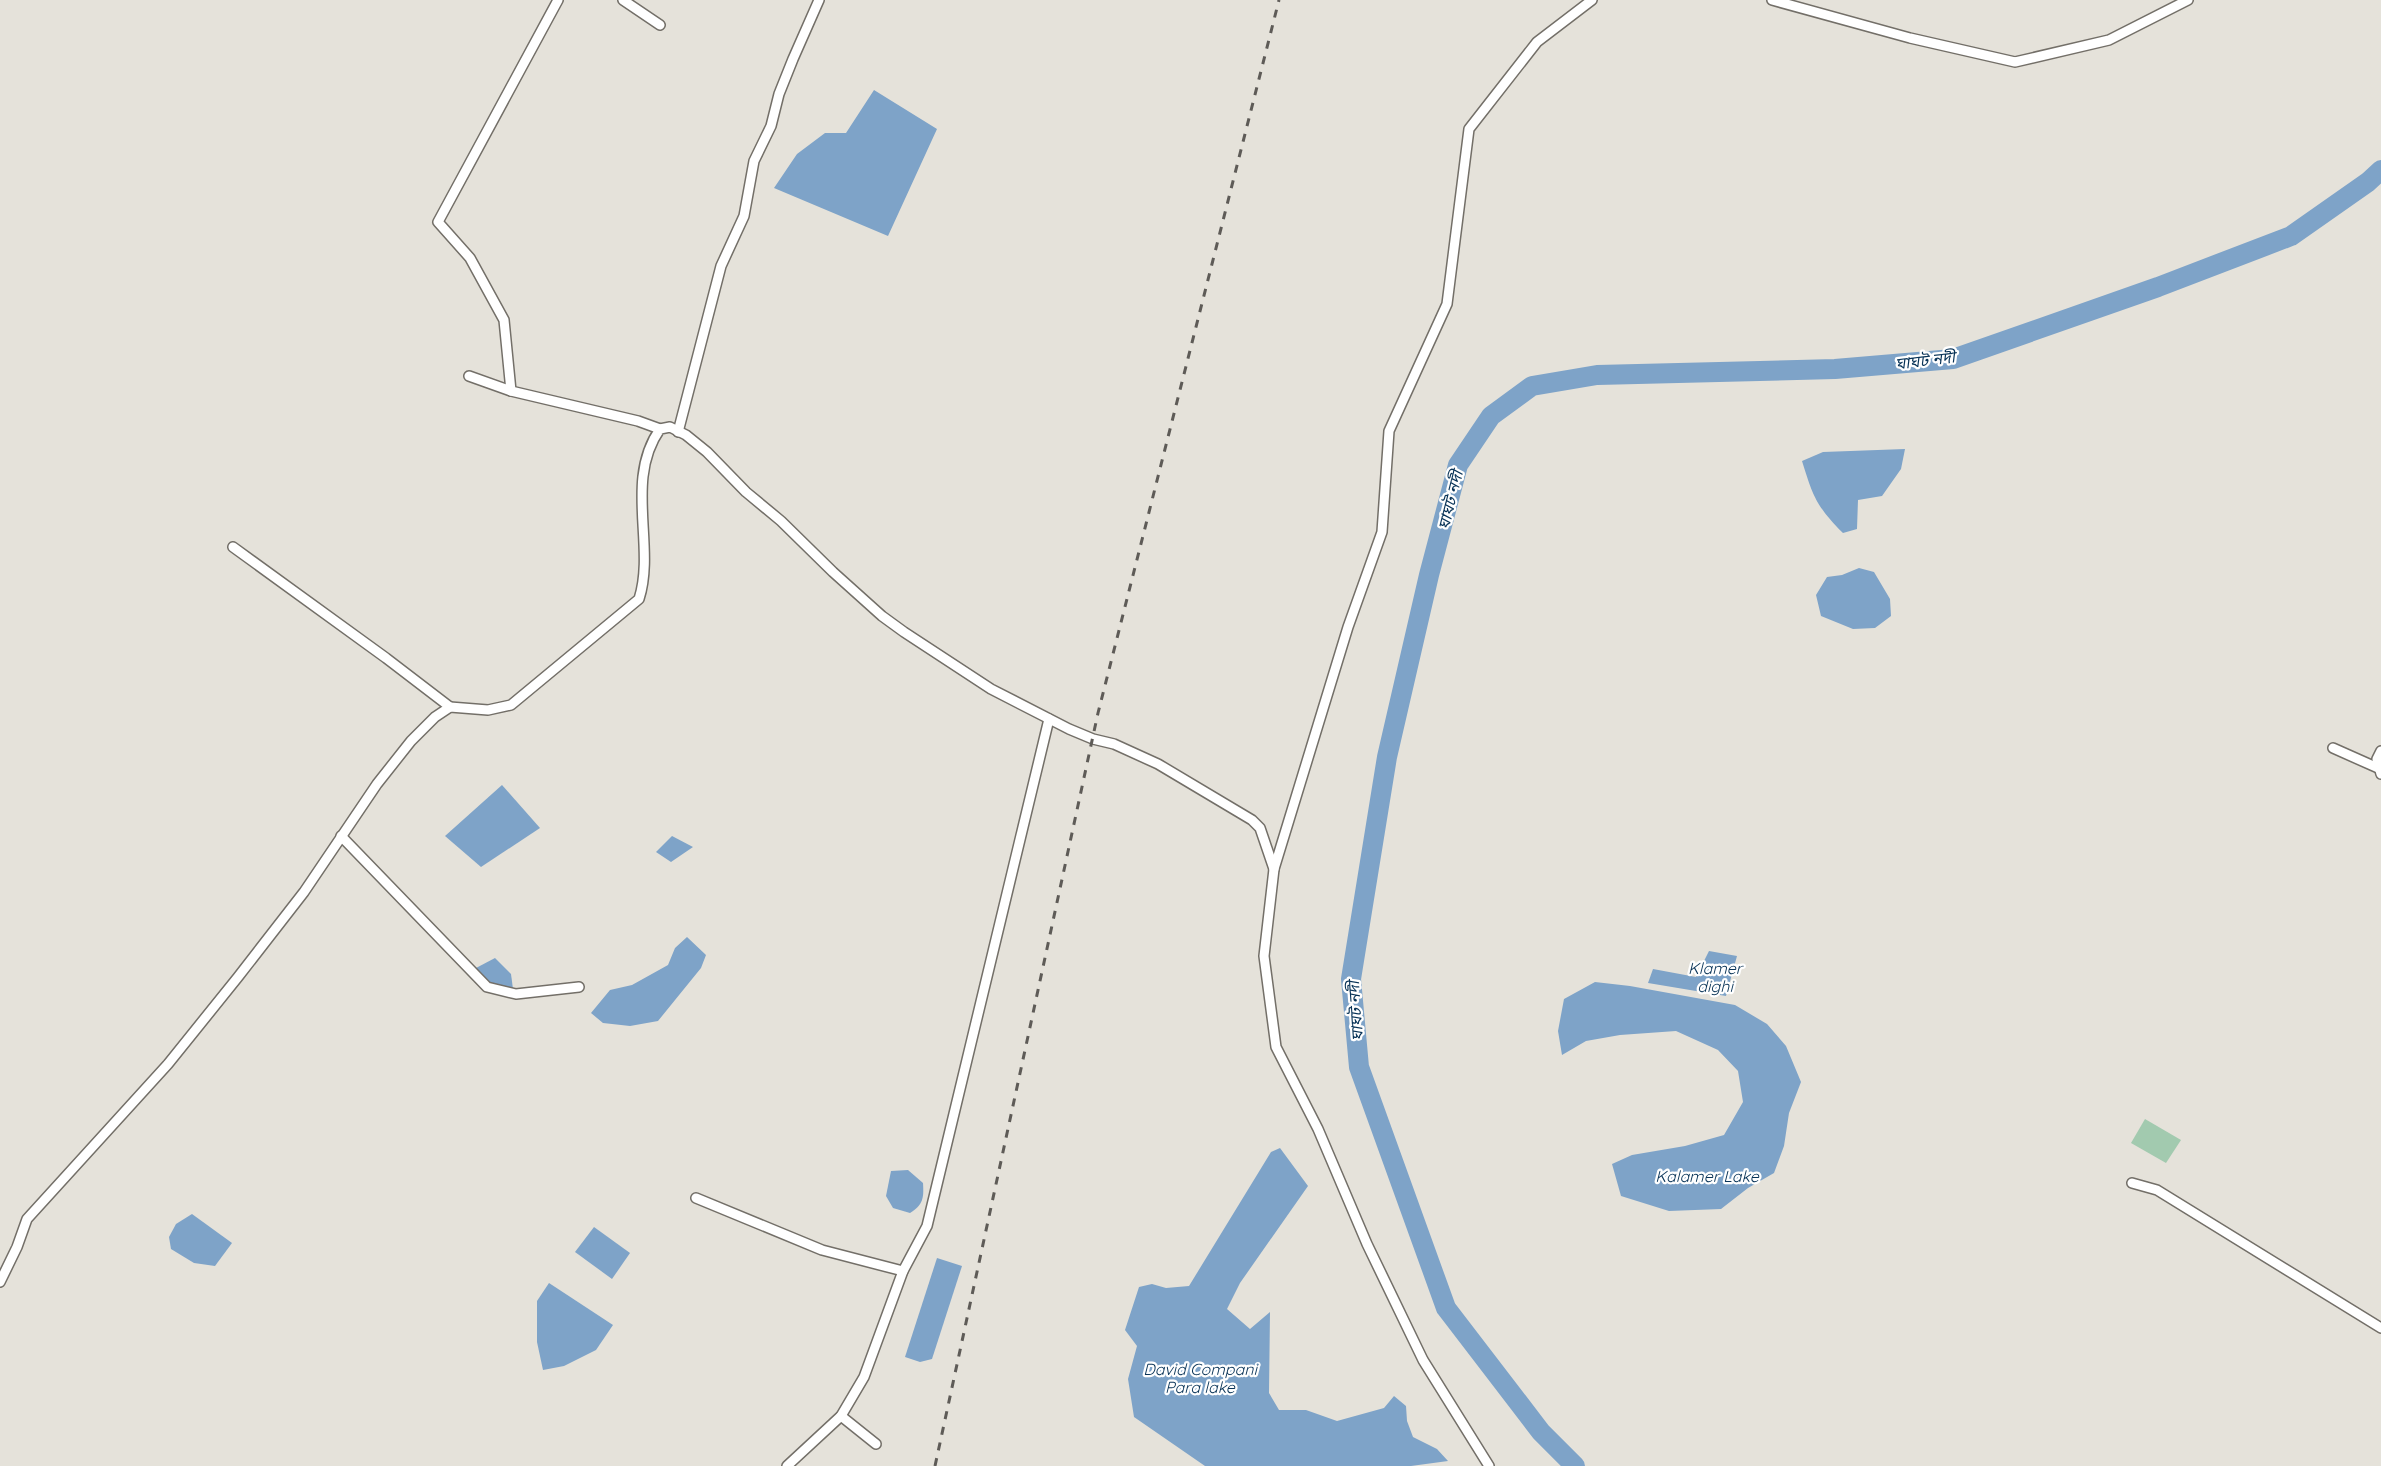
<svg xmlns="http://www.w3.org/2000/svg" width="2381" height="1466" font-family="Quicksand,'Noto Sans Bengali',sans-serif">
<rect width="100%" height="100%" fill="#e5e2da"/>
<!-- green -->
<polygon fill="#a2caaf" points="2145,1119 2181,1140 2166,1163 2131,1143"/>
<!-- water -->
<g fill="#7ea3c8">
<polygon points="874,90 937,129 888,236 774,188 797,154 825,133 846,133"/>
<path d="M 1905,449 L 1901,469 L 1882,496 L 1858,500 L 1857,529 L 1843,533 C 1816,506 1813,496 1802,461 L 1823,452 Z"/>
<polygon points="1859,568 1874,572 1890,599 1891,616 1875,628 1853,629 1821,616 1816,595 1827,577 1842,575"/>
<polygon points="502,785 540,828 481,867 445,836"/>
<polygon points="672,836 693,847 671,862 656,852"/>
<polygon points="687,937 706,955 701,968 658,1021 630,1026 603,1023 591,1013 610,990 632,985 668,965 675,948"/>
<polygon points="1709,951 1737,956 1726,996 1648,983 1653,969 1696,977"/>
<polygon points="495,958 511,974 513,989 504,997 480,983 476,968"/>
<polygon points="1595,982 1630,986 1735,1005 1767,1024 1786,1046 1801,1082 1789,1113 1784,1146 1774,1173 1748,1188 1721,1209 1669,1211 1621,1196 1612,1164 1632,1155 1685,1146 1724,1135 1743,1102 1738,1071 1718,1050 1676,1031 1620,1035 1586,1041 1562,1055 1558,1031 1564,999"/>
<polygon points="1280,1148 1308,1186 1240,1283 1227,1309 1250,1329 1270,1312 1269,1393 1279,1410 1306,1410 1337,1421 1384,1408 1394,1396 1406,1406 1407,1421 1413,1437 1437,1449 1448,1461 1411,1466 1205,1466 1134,1417 1128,1379 1137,1346 1125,1330 1139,1287 1152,1284 1166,1288 1189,1286 1271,1152"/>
<path d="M 908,1170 L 923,1183 C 924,1198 923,1205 910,1213 L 893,1208 L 886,1196 L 891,1171 Z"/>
<polygon points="192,1214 232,1243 215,1266 194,1263 171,1249 169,1237 176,1224"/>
<polygon points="594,1227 630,1253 612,1279 575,1252"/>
<polygon points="937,1258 962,1266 932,1359 920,1362 905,1357"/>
<polygon points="549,1283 613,1325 596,1350 564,1366 543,1370 537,1342 537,1301"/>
</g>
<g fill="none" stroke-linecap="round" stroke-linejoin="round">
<!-- river -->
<polyline stroke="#7ea3c8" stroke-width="20" points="1575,1466 1541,1432 1446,1308 1359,1067 1351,979 1387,757 1429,575 1458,465 1491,416 1532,386 1597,375 1835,369 1953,359 2158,287 2291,236 2368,182 2381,170"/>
<defs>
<g id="street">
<polyline points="558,0 438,222 470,258 504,320 511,391 638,421 660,429"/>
<polyline points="623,0 660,25"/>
<polyline points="1772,0 1910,38 2015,62 2109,40 2188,0"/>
<polyline points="469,376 511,391"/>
<polyline points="678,432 721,266 744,216 754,161 771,126 779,94 793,59 819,0"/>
<polyline points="233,547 386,658 450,707"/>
<polyline points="2333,748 2378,768"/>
<polyline points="2381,751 2377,759 2381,774"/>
<polyline points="341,836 487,987 516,994 579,987"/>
<polyline points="2132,1183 2157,1190 2381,1328"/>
<polyline points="696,1198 822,1250 903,1271"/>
<path d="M 0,1282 L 17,1247 L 27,1219 L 168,1064 L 238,977 L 304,892 L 377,784 L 411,741 L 435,717 L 450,707 L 488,710 L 511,705 L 639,599 C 656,546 624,480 660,429 L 670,427 L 686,435 L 707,452 L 746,492 L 781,521 L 833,572 L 882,616 L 904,632 L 991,689 L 1069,729 L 1093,739 L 1114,744 L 1158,764 L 1252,820 L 1260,828 L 1274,869"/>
<polyline points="841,1416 876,1444"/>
<polyline points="787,1466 841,1416 864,1377 903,1271 927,1226 1049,719"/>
<polyline points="1489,1466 1423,1360 1367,1244 1318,1129 1276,1047 1264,956 1274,869 1348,627 1382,532 1389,431 1447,304 1469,129 1537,42 1592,0"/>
</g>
</defs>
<!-- street casing -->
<use href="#street" stroke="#736f68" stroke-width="12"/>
<!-- street -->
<use href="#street" stroke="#fff" stroke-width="9"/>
<!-- rail -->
<polyline stroke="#5e5b57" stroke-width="3" stroke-dasharray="8 8" stroke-linecap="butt" points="935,1466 1098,713 1279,0"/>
</g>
<g text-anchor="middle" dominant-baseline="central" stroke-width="4.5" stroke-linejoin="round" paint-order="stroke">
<!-- water labels -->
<g font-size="16" font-style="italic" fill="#073256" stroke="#fff">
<text transform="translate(1925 360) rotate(-7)">ঘাঘট নদী</text>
<text transform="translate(1450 500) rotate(-76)">ঘাঘট নদী</text>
<text x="1715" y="968">Klamer<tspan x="1715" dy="18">dighi</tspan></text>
<text transform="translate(1355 1011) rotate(-94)">ঘাঘট নদী</text>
<text x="1707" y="1176">Kalamer Lake</text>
<text x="1200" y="1369">David Compani<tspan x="1200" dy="18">Para lake</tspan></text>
</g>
</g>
</svg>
